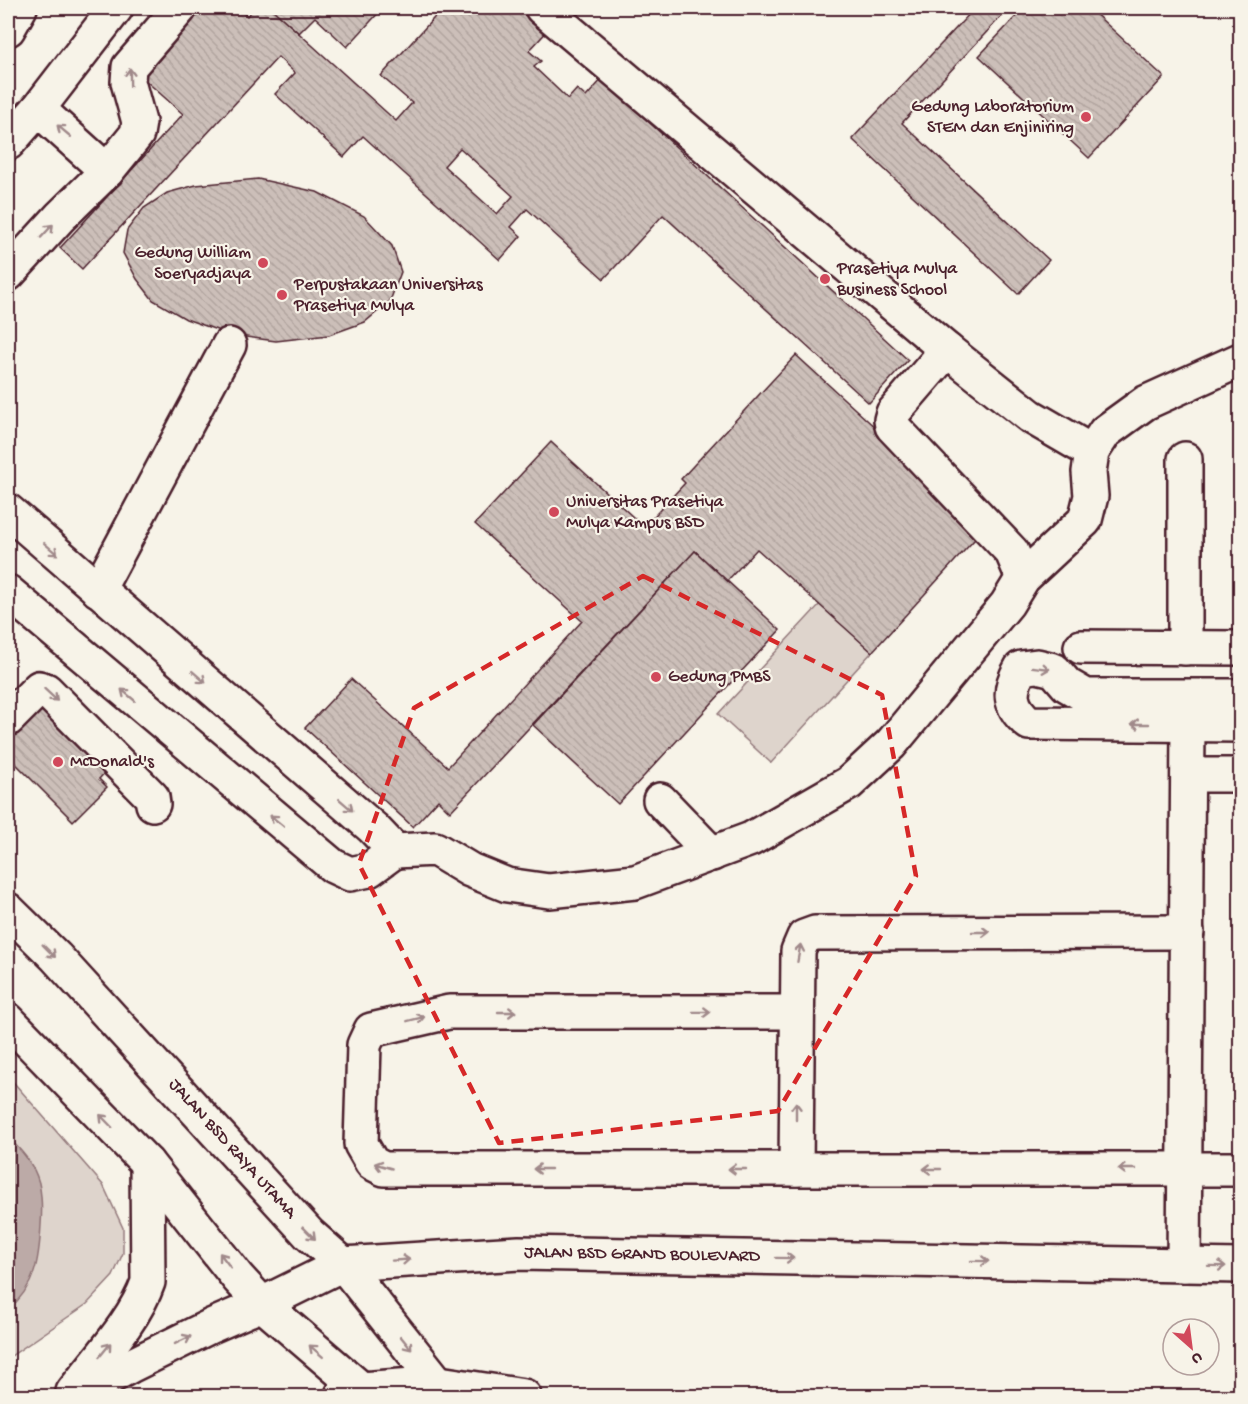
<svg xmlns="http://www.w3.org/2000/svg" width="1248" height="1404" font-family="'Gochi Hand',sans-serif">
<defs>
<pattern id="building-back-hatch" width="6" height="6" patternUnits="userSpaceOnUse" patternTransform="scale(1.5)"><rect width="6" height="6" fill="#ccbfb9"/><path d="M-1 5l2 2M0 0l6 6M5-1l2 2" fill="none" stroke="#b1a49f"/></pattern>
</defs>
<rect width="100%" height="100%" fill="#f7f3e8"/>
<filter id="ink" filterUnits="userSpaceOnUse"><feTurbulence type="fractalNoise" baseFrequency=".0167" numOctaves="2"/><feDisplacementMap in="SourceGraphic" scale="12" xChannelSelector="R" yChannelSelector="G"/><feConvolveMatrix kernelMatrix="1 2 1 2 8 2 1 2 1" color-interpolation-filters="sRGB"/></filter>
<g filter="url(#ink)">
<!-- park -->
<g fill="#ded4cc" stroke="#947a7c" stroke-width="1.5">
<polygon points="820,604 872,652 771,763 718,714"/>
<polygon points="8,1076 103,1185 123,1228 123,1253 113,1276 87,1304 8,1358"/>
</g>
<!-- water -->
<path fill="#bcaaa7" stroke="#8e7275" stroke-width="1.5" d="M 8,1137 C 21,1150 34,1164 39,1183 C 42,1197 42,1212 41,1225 C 39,1260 36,1286 8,1310 Z"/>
<!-- building -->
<g fill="url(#building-back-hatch)" stroke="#4a1f2b" stroke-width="1.5" fill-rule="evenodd">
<path d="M 193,8 L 237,8 L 247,16 L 255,8 L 271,8 L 396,121 L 412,103 L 381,76 L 443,8 L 482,8 L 490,15 L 497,8 L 530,8 L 551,27 L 529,51 L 541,61 L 534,67 L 568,99 L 577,89 L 586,97 L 602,79 L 908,360 L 869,403 L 663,215 L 604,279 L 527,209 L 511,227 L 521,236 L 500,260 L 363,136 L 344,157 L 275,94 L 295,73 L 278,57 L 82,269 L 60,248 L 183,114 L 135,71 ZM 460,148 L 513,196 L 497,214 L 444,166 Z"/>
<polygon points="271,8 383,8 347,47 315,17 299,33"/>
<polygon points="975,8 1009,8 902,123 1049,260 1018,294 852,139"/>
<polygon points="1024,8 1089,8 1164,77 1089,158 979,56"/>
<polygon points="258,179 317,192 364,216 392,246 401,272 390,301 365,322 329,335 276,341 231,335 186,319 153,300 137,279 123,253 127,230 144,208 167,193 196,185"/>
<polygon points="796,355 985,528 872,652 757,549 727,581 695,551 450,812 438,800 413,827 305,728 351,679 448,767 582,621 475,524 551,442 644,527 685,483 681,479"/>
<polygon points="695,551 780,630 618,804 533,725"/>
<polygon points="40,699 109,768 99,779 107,787 73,821 8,756 8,731"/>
</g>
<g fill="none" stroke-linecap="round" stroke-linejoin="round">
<defs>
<g id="minor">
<polyline points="542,8 947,350 1030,416 1092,452"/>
<polyline points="8,29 20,8"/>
<polyline points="38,109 116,8"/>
<polyline points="8,143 38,109 107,171"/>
<polyline points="8,274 60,217 107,171 137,134 139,122 128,82 129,67 180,8"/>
<polyline points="947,350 893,413 891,420 892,426 1012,552 1023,578"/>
<polyline points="1185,459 1185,648"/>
<polyline points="8,511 373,828 395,851"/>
<polyline points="98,590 229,345"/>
<polyline points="8,592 333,866 350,874 369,870 395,851 435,849 470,870 507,885 549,891 635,882 751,839 849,783 891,744 1007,604 1023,578 1085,520 1091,496 1089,472 1092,452 1105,432 1145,403 1240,360"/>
<polyline points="1081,647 1240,648"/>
<path d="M 1240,696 L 1086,696 L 1067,685 L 1054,670 L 1037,666 L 1021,668 C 1008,690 1008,706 1029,723 L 1240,725"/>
<polyline points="8,719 39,688 46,690 152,797 153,804"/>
<polyline points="1188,775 1240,775"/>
<polyline points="660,800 712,854"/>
<polyline points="797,1012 449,1012 371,1030 364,1045 361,1144 372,1163 384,1169 1240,1169"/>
<polyline points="796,1169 798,951 804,937 815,933 1187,932"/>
<polyline points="1184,1265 1188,724"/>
</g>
<g id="major">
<polyline points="8,910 56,957 309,1234 343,1264 448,1396"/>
<polyline points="8,1020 147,1163 238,1278 262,1304 361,1389 366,1396"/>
<path d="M 73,1392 C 98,1359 135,1320 148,1282 L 147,1163"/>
<polyline points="342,1395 361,1389 439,1383 524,1396"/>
<polyline points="75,1396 130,1366 211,1326 262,1304 343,1264 519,1253 1240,1266"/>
</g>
</defs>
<!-- minor casing -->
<use href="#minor" stroke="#4a1f2b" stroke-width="38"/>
<!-- major casing -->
<use href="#major" stroke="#4a1f2b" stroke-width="38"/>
<!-- minor -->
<use href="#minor" stroke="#f7f3e8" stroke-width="33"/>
<!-- major -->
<use href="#major" stroke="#f7f3e8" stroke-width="33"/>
</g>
<!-- one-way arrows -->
<defs><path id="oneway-shaft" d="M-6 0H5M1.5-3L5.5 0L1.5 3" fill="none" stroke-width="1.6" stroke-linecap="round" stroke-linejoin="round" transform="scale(1.5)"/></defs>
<g stroke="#a0898a">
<use href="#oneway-shaft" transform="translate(130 77) rotate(-91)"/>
<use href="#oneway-shaft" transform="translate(64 131) rotate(-140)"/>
<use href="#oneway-shaft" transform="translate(47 231) rotate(-47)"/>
<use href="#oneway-shaft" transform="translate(51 549) rotate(41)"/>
<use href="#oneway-shaft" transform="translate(1041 668) rotate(7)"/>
<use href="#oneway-shaft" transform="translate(199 677) rotate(41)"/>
<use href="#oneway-shaft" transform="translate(51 695) rotate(43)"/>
<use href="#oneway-shaft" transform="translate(128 695) rotate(-140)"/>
<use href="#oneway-shaft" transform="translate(1140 724) rotate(-180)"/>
<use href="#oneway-shaft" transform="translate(346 805) rotate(41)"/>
<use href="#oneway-shaft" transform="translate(277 821) rotate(-141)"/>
<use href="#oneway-shaft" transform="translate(981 932)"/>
<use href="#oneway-shaft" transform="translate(49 951) rotate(45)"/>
<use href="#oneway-shaft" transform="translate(799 953) rotate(-80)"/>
<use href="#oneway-shaft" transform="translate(507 1012)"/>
<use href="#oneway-shaft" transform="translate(702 1012)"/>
<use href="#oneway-shaft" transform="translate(416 1019) rotate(-14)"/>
<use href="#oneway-shaft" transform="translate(796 1111) rotate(-90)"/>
<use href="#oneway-shaft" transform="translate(106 1121) rotate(-134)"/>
<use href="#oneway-shaft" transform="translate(383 1166) rotate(-164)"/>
<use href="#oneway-shaft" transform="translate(542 1169) rotate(180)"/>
<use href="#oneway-shaft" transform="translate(737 1169) rotate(180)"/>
<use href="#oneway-shaft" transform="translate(932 1169) rotate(-180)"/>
<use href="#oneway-shaft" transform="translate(1127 1169) rotate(-180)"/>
<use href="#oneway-shaft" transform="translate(309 1233) rotate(45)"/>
<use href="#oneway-shaft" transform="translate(785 1258) rotate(1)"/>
<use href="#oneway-shaft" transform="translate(225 1260) rotate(-127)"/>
<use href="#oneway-shaft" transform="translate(401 1260) rotate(-4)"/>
<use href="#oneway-shaft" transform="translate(980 1261) rotate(1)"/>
<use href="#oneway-shaft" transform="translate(1217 1266) rotate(1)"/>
<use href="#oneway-shaft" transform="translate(183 1340) rotate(-26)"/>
<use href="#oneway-shaft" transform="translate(406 1343) rotate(51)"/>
<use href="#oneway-shaft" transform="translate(105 1350) rotate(-51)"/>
<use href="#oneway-shaft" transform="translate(316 1351) rotate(-139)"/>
</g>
</g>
<!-- marked area -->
<path fill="none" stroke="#d62828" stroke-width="4.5" stroke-dasharray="12 8" stroke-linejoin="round" d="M 643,576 L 882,695 L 916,876 L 778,1111 L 499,1143 L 359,864 L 414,708 Z"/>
<!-- markers -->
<g fill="#d1495b" stroke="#f7f3e8" stroke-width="2">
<circle cx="1086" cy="117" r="6"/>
<circle cx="263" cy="263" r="6"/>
<circle cx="825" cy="279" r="6"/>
<circle cx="282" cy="295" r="6"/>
<circle cx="554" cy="512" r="6"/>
<circle cx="656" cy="677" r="6"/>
<circle cx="58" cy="762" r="6"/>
</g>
<g text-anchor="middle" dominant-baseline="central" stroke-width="4.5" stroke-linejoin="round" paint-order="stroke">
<!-- poi labels -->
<g font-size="18" fill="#4a1f2b" stroke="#f7f3e8" text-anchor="start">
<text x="1074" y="107" text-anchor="end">Gedung Laboratorium<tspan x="1074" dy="21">STEM dan Enjiniring</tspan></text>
<text x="251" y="253" text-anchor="end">Gedung William<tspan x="251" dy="21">Soeryadjaya</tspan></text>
<text x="837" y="269">Prasetiya Mulya<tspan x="837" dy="21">Business School</tspan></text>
<text x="294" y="285">Perpustakaan Universitas<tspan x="294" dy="21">Prasetiya Mulya</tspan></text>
<text x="566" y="502">Universitas Prasetiya<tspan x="566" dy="21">Mulya Kampus BSD</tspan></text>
<text x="668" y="677">Gedung PMBS</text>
<text x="70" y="762">McDonald's</text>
</g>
<!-- street labels -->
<g font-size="18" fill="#4a1f2b" stroke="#f7f3e8">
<text transform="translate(232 1149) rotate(48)">JALAN BSD RAYA UTAMA</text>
<text transform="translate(642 1255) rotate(1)">JALAN BSD GRAND BOULEVARD</text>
</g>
</g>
<!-- margin -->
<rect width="1248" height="1404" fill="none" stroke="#f7f3e8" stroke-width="30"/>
<rect x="15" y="15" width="1218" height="1374" fill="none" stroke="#4a1f2b" stroke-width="2" filter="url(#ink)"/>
<!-- north arrow -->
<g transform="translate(1191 1347) rotate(152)"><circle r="28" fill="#f7f3e8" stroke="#b29e9c" stroke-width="1.5"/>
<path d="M0-4.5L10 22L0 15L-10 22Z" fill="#d1495b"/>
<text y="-9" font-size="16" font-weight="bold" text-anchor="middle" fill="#4a1f2b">U</text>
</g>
</svg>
